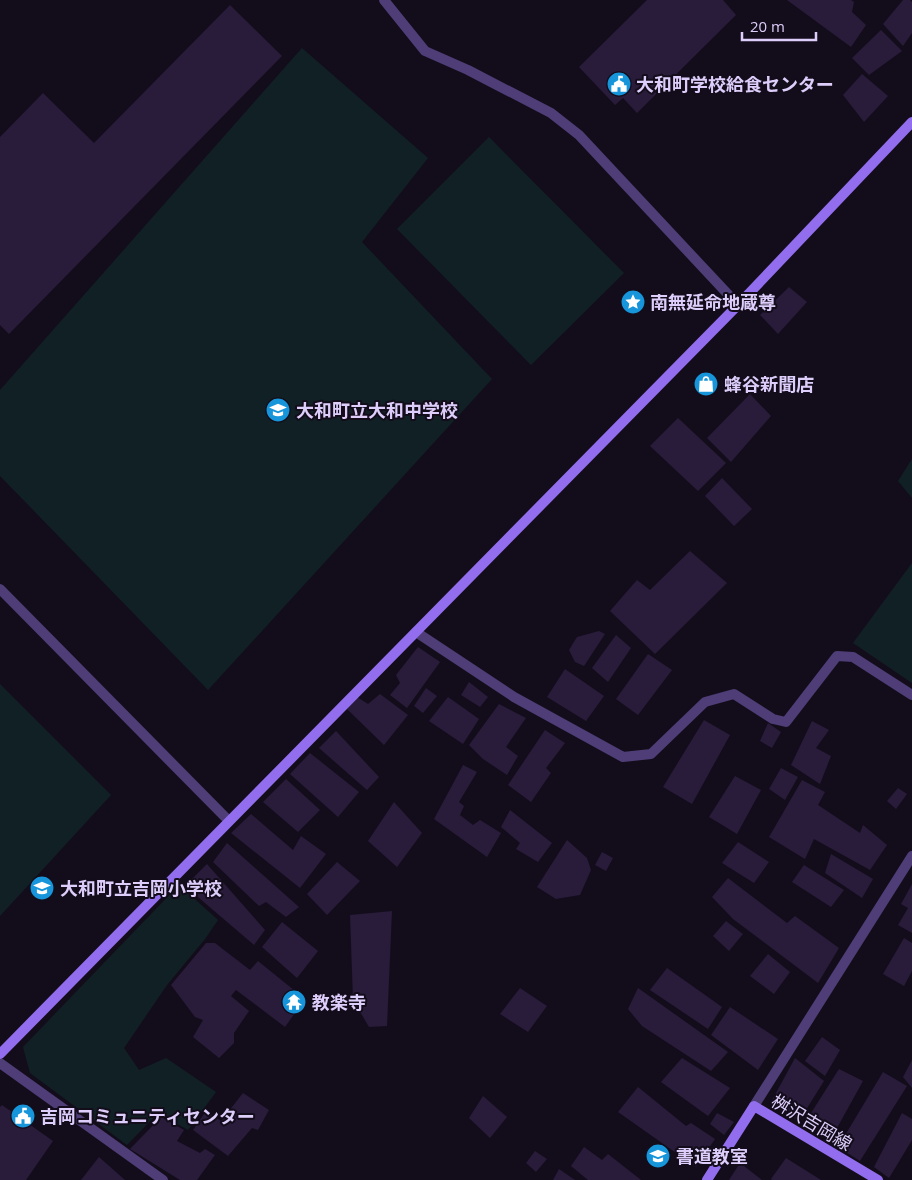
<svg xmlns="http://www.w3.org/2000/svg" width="912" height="1180" font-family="'Open Sans','Noto Sans JP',sans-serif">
<rect width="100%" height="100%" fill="#130d1b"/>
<!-- green -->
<g fill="#112025">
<polygon points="302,48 428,158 362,242 492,379 208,690 0,476 0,390"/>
<polygon points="489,137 624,273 531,365 397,229"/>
<polygon points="912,459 912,498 898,481"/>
<polygon points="912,563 912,683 853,643"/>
<polygon points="0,684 111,795 0,916"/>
<polygon points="179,885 218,920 205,939 167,985 124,1048 139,1070 166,1058 216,1092 188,1130 158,1113 127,1145 30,1073 23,1047"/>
</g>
<!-- building -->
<g fill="#291b3a">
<polygon points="647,0 723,0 736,15 637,113 623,98 615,105 579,67"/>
<polygon points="787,0 851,0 854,2 852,12 866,25 851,47"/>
<polygon points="903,0 910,0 912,2 912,33 903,46 883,24"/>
<polygon points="230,5 282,56 9,334 0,325 0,137 43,93 94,143"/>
<polygon points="881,30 902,51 869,75 852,58"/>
<polygon points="862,74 888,96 864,122 843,95"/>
<polygon points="789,287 807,302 778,334 760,315"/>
<polygon points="750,394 771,416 731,462 707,438"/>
<polygon points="678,418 726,463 698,491 650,446"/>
<polygon points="722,478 752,509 734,526 705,496"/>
<polygon points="690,551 727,583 655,654 610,611 637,580 650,590"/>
<polygon points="599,631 605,634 584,666 575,662 569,650 577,637"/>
<polygon points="616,635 631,648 608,682 592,668"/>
<polygon points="418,647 440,662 407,708 390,695 400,683 396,675"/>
<polygon points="648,654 672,670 638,715 616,699"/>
<polygon points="565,669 604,696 586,721 547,697"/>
<polygon points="469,682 488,697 480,707 461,695"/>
<polygon points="426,688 437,696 423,713 414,706"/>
<polygon points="380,694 408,715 384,745 347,709 357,697 368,704"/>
<polygon points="448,697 479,719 463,744 429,721"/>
<polygon points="499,704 526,718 506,747 518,756 507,775 483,759 469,745"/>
<polygon points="704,720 730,735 692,804 663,787"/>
<polygon points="812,721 829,730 816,748 831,756 820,784 791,765"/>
<polygon points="768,723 781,732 772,748 760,741"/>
<polygon points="545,730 565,743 546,768 551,773 531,802 508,785"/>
<polygon points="336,731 379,777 367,790 319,748"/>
<polygon points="310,753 359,792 338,817 290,774"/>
<polygon points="463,765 477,772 459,802 464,806 460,815 473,825 480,820 501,833 487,857 434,819"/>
<polygon points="781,768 798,777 785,800 769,789"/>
<polygon points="735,776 761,790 737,834 709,817"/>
<polygon points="286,779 320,810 298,832 263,802"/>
<polygon points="802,780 825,792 818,805 860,833 863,825 887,845 870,870 814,839 805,859 769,837"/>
<polygon points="898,788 907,794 896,809 887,801"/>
<polygon points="394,802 422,833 397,867 368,841"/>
<polygon points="510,810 552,843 538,862 516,849 520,843 501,827"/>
<polygon points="251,814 293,850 301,836 326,854 300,888 231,833"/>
<polygon points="567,840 587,858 591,870 580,895 556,899 537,887"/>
<polygon points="738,842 769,862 754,883 722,863"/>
<polygon points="227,843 299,907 286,917 266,902 259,906 213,862"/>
<polygon points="602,852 613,858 606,871 595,865"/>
<polygon points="831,854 873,879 862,898 825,873"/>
<polygon points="337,862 360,881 327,915 307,894"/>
<polygon points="207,864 265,930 254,945 185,886"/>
<polygon points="804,865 844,890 831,907 792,882"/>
<polygon points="728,878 787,923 795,916 839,948 818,983 733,919 712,897"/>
<polygon points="912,884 912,933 898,925 908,908 901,904"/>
<polygon points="392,911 387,1026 369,1027 353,1000 350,915"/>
<polygon points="726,921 743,934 729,951 713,936"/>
<polygon points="282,922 318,951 297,978 262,947"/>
<polygon points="904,938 912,943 912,971 904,986 883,974"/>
<polygon points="206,943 215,943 250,970 258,961 305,999 285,1027 236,990 231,996 249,1011 234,1033 234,1043 219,1058 193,1037 203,1020 195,1017 171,985"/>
<polygon points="768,954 790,972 774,994 750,976"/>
<polygon points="667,968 722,1007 708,1029 650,990"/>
<polygon points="520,988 547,1006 528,1032 500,1014"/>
<polygon points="638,988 728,1052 711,1071 642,1026 628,1009"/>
<polygon points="730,1007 778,1039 758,1070 711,1035"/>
<polygon points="822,1037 840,1050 825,1076 805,1061"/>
<polygon points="682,1058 730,1088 708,1116 661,1082"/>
<polygon points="795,1058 824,1081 799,1121 770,1104"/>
<polygon points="912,1060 912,1088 903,1077"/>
<polygon points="839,1069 863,1081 837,1128 811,1113"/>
<polygon points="883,1072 907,1086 860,1161 838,1147"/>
<polygon points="638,1087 686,1126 691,1123 715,1139 696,1167 618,1112"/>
<polygon points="243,1093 269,1110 258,1130 252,1128 228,1156 193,1130 206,1111 221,1121"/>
<polygon points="483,1096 507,1117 490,1138 469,1118"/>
<polygon points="2,1105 53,1141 26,1180 0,1180 0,1107"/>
<polygon points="717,1113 734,1122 724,1135 710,1124"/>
<polygon points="902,1113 912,1119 912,1140 889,1178 874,1167"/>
<polygon points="161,1117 184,1130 177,1141 200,1153 205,1149 215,1155 197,1180 180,1180 130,1149"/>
<polygon points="584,1147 602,1160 608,1154 641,1180 588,1180 571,1166"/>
<polygon points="535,1151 547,1159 536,1172 526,1163"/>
<polygon points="99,1157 125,1180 81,1180"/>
<polygon points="786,1158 821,1180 772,1180 771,1179"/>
<polygon points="740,1163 762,1180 729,1180"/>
<polygon points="559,1169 575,1180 553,1180"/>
</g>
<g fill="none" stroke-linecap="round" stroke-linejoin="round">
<!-- street -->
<g stroke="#4e3d76" stroke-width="10">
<polyline points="384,0 425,51 468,70 551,113 579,135 738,305"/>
<polyline points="0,589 229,821"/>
<polyline points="416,632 514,697 623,757 651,754 705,702 734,694 773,719 786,722 837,656 853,657 912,695"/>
<polyline points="0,1063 163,1180"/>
<polyline points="754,1106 912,856"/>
</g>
<!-- secondary -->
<g stroke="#926eef" stroke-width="10">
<polyline points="0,1054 738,305 912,122"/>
<polyline points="707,1180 754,1106 878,1180"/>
</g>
</g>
<!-- icons -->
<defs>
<symbol id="civic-disc" viewBox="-11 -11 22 22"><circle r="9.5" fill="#1795db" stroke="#130d1b"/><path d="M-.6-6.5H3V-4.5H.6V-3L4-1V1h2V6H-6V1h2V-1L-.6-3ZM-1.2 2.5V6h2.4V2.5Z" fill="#fff"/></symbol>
<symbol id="sight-disc" viewBox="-11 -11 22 22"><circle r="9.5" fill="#1795db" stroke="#130d1b"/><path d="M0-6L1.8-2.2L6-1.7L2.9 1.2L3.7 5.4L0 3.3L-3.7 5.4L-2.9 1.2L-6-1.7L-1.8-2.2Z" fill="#fff"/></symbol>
<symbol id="shop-disc" viewBox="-11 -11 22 22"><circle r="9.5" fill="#1795db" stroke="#130d1b"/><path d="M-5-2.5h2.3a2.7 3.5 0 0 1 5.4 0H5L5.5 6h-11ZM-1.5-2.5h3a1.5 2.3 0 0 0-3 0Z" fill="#fff"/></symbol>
<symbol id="school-disc" viewBox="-11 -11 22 22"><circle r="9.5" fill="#1795db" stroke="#130d1b"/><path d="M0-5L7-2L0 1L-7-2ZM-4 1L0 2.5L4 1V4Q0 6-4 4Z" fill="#fff"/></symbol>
<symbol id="temple-disc" viewBox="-11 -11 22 22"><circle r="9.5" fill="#1795db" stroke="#130d1b"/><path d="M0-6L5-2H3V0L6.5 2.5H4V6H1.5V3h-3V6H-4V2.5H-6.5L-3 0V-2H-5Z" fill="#fff"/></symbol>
</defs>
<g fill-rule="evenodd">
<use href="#civic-disc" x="605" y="70" width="28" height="28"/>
<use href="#sight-disc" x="619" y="288" width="28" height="28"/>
<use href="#shop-disc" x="692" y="370" width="28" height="28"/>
<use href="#school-disc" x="264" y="396" width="28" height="28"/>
<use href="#school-disc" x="28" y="874" width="28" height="28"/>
<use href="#temple-disc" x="280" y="988" width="28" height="28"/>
<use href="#civic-disc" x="9" y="1102" width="28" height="28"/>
<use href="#school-disc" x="644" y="1142" width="28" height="28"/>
</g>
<g text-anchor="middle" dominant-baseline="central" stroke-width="4" stroke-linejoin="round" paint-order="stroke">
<!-- poi labels -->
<g font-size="18" font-weight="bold" fill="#ddcdfa" stroke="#130d1b" text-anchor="start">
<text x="636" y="84">大和町学校給食センター</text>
<text x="650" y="302">南無延命地蔵尊</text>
<text x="724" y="384">蜂谷新聞店</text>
<text x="296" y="410">大和町立大和中学校</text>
<text x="60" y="888">大和町立吉岡小学校</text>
<text x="312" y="1002">教楽寺</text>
<text x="40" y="1116">吉岡コミュニティセンター</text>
<text x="676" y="1156">書道教室</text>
</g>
<!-- street labels -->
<g font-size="18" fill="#ddcdfa" stroke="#130d1b">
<text transform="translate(812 1122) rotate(31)">桝沢吉岡線</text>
</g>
</g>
<!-- scale -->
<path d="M742 32v8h74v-8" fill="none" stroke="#ddcdfa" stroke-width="2.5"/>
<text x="750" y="32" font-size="15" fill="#ddcdfa" stroke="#130d1b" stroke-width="4" paint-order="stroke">20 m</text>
</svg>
